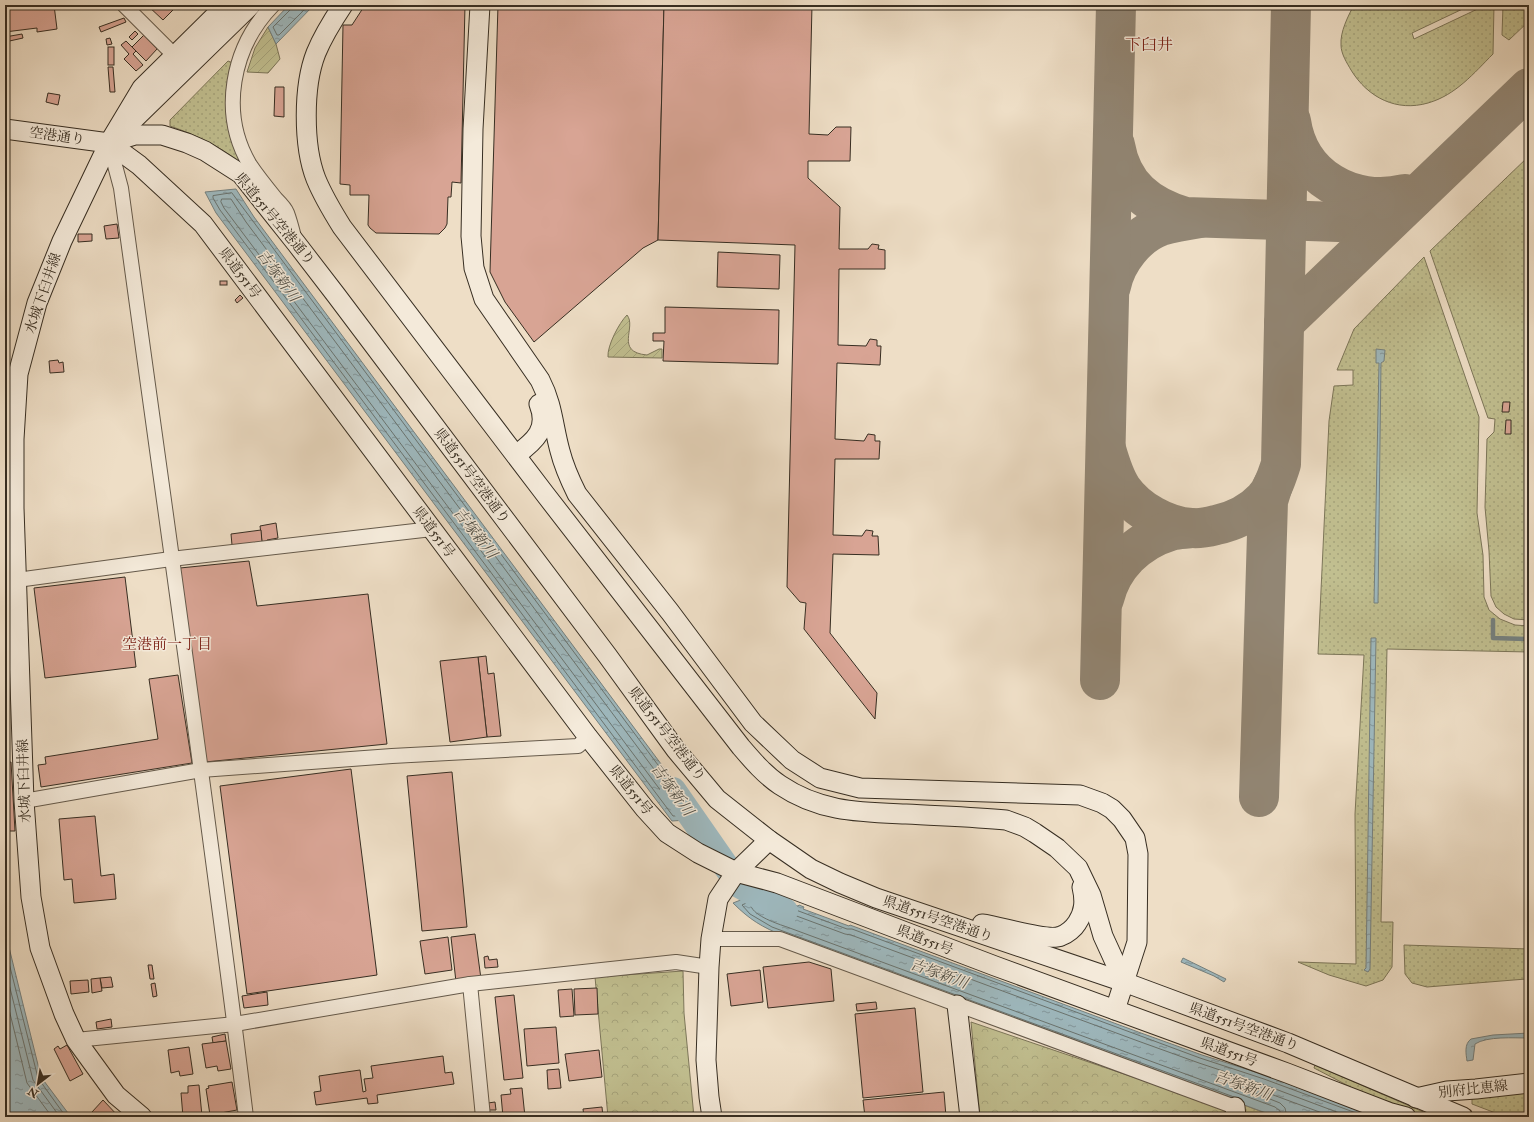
<svg xmlns="http://www.w3.org/2000/svg" width="1534" height="1122" font-family="'IM FELL Double Pica','Noto Serif JP',serif">
<defs>
<pattern id="grass-dots" width="8" height="8" patternUnits="userSpaceOnUse"><rect width="8" height="8" fill="#c1bf90"/><path d="M2 2h.1M6 6h.1" fill="none" stroke="#a6a47c" stroke-width="1.8" stroke-linecap="round"/></pattern>
<pattern id="park-crowns" width="20" height="18" patternUnits="userSpaceOnUse"><rect width="20" height="18" fill="#c1bf90"/><path d="M2 6a3 3 0 1 1 6 0M12 15a3 3 0 1 1 6 0" fill="none" stroke="#a6a47c"/></pattern>
<pattern id="garden-furrows" width="10" height="10" patternUnits="userSpaceOnUse"><rect width="10" height="10" fill="#c1bf90"/><path d="M-1 1l2-2M0 10L10 0M9 11l2-2" fill="none" stroke="#a6a47c"/></pattern>
<pattern id="water-ripples" width="26" height="14" patternUnits="userSpaceOnUse"><rect width="26" height="14" fill="#9eb9bf"/><path d="M2 4q2-2 4 0t4 0M15 11q2-2 4 0t4 0" fill="none" stroke="#82979b"/></pattern>
</defs>
<rect width="100%" height="100%" fill="#eedec6"/>
<filter id="stains"><feTurbulence type="fractalNoise" baseFrequency=".005" numOctaves="4"/><feColorMatrix values="0 0 0 0 .2 0 0 0 0 .09 0 0 0 0 .02 0 0 0 .5 -.17"/></filter>
<radialGradient id="worn" r=".72"><stop offset=".6" stop-color="#630" stop-opacity="0"/><stop offset="1" stop-color="#630" stop-opacity=".3"/></radialGradient>
<!-- grass -->
<g fill="url(#grass-dots)" stroke="#7c7659">
<path d="M 1354,5 L 1471,5 L 1412,33 L 1414,39 L 1486,5 L 1494,5 L 1493,54 C 1474,73 1456,95 1428,103 C 1397,112 1368,98 1351,70 C 1347,63 1341,54 1341,45 C 1340,32 1348,16 1354,5 Z"/>
<polygon points="1503,5 1529,5 1529,21 1509,40 1502,35"/>
<path d="M 228,61 L 233,63 L 241,163 C 219,146 196,135 170,126 L 170,120 Z"/>
<polygon points="1529,156 1529,620 1514,619 1504,614 1496,607 1491,596 1489,551 1485,507 1487,439 1494,432 1495,419 1488,418 1430,251"/>
<polygon points="1424,257 1479,417 1477,513 1483,555 1484,597 1489,610 1500,619 1515,625 1529,626 1529,652 1387,649 1381,922 1393,922 1392,967 1383,980 1366,986 1329,975 1298,962 1356,964 1355,814 1364,655 1318,654 1329,421 1334,386 1353,385 1353,370 1337,370 1354,329"/>
<polygon points="1404,945 1529,949 1529,974 1526,979 1427,987 1412,983 1405,974"/>
<polygon points="1315,1065 1435,1117 1424,1117 1366,1095 1314,1068"/>
<polygon points="1529,1090 1529,1117 1506,1117 1472,1104 1472,1095"/>
<polygon points="1244,1105 1276,1117 1244,1117"/>
</g>
<!-- park -->
<g fill="url(#park-crowns)" stroke="#7c7659">
<polygon points="683,971 684,1013 694,1117 608,1117 595,977"/>
<polygon points="971,1022 1224,1108 1225,1117 980,1117"/>
</g>
<!-- garden -->
<g fill="url(#garden-furrows)" stroke="#7c7659">
<polygon points="268,27 276,44 280,59 268,73 247,72 255,48"/>
<path d="M 627,315 C 637,327 614,352 647,355 L 659,349 L 662,349 L 662,358 L 608,357 C 607,346 619,323 627,315 Z"/>
</g>
<!-- water -->
<g fill="url(#water-ripples)" stroke="#758180">
<polygon points="289,5 314,5 276,44 268,27"/>
<polygon points="236,189 254,217 702,819 672,821 216,213 205,192"/>
<polygon points="1376,349 1385,350 1384,361 1381,363 1378,603 1374,603 1379,363 1376,363"/>
<polygon points="1371,638 1376,638 1370,969 1368,972 1364,970 1366,968"/>
<path d="M 766,890 C 770,899 788,903 798,906 L 799,905 L 804,907 L 803,909 L 849,926 L 850,925 L 1141,1033 L 1202,1055 L 1265,1075 L 1378,1117 L 1277,1117 L 784,936 C 762,927 750,920 733,903 Z"/>
<polygon points="5,931 41,1077 71,1117 5,1117"/>
<polygon points="1183,958 1226,979 1224,982 1214,976 1181,962"/>
<path d="M 1529,1033 L 1529,1038 C 1514,1038 1487,1036 1475,1044 L 1473,1060 L 1467,1061 C 1466,1054 1464,1044 1471,1039 L 1493,1035 Z"/>
</g>
<g fill="none" stroke-linecap="round" stroke-linejoin="round">
<!-- shore -->
<g stroke="#6a7470" stroke-width="1">
<polyline points="292,5 291,9 273,27 277,35 279,35 309,5"/>
<polygon points="232,193 693,812 692,815 673,816 220,210 213,198 213,196"/>
<polygon points="222,199 231,199 246,222 683,808 683,811 676,811 224,208 221,202"/>
<polyline points="5,947 38,1078 66,1117"/>
<polyline points="5,968 33,1080 60,1117"/>
<polyline points="5,993 27,1083 52,1117"/>
<polyline points="956,995 772,927 750,914 742,905 764,895 777,903 847,929 852,929 1200,1058 1264,1079 1367,1117"/>
<polyline points="964,998 1234,1097"/>
<path d="M 1281,1117 L 1280,1111 L 1275,1107 L 787,927 C 778,924 754,916 751,906 L 763,901 L 775,908 L 845,934 L 851,935 L 1138,1041 L 1199,1063 L 1262,1084 L 1350,1117"/>
<polyline points="1287,1117 1285,1108 1280,1103 1237,1086 1236,1083 1238,1082 1333,1117"/>
</g>
<!-- stream -->
<polyline stroke="#758180" stroke-width="4.5" points="1493,620 1493,638 1529,639"/>
<!-- river -->
<polyline stroke="#9eb9bf" stroke-width="26" points="673,790 739,885 785,911"/>
<!-- taxiway -->
<g stroke="#928674" stroke-width="40">
<path d="M 1291,121 C 1299,177 1352,207 1405,194"/>
<path d="M 1115,145 C 1122,186 1148,206 1185,217 L 1339,222 L 1363,219 L 1380,214 L 1414,198"/>
<path d="M 1111,286 C 1116,261 1136,235 1161,226 C 1174,222 1187,220 1200,218"/>
<polyline points="1284,323 1529,88"/>
<path d="M 1106,449 C 1110,463 1114,477 1122,489 C 1137,510 1166,527 1192,528 C 1200,529 1208,527 1216,525 C 1234,521 1251,513 1264,499 C 1273,490 1277,476 1281,464 L 1291,5"/>
<path d="M 1104,599 C 1112,566 1137,541 1170,531 C 1177,529 1185,529 1192,528"/>
<polyline points="1100,680 1116,5"/>
<polyline points="1259,797 1268,501 1273,485"/>
</g>
</g>
<!-- building -->
<g fill="#d8a494" stroke="#372e22">
<polygon points="23,5 54,5 57,29 37,32 37,28 5,32 5,8"/>
<polygon points="147,5 178,5 163,20"/>
<polygon points="365,5 465,5 461,183 452,182 451,197 448,197 447,224 445,228 439,234 376,233 370,228 368,225 369,195 350,195 350,185 340,184 343,25 352,25"/>
<polygon points="498,5 664,5 658,240 643,248 534,342 505,302 490,272"/>
<polygon points="664,5 812,5 809,134 828,135 836,127 851,127 850,161 808,161 808,178 840,207 839,249 868,249 872,244 879,245 878,249 885,250 885,269 839,269 838,345 866,346 870,339 877,340 877,346 881,346 880,365 837,363 835,439 864,441 868,434 875,435 875,441 880,441 879,459 835,459 833,535 862,536 866,530 873,531 872,536 878,536 879,555 833,554 830,633 877,693 875,719 804,629 806,603 800,602 787,587 795,245 658,240"/>
<polygon points="124,18 126,22 101,32 99,27"/>
<polygon points="135,31 138,34 132,40 129,37"/>
<polygon points="22,34 23,38 5,42 5,37"/>
<polygon points="144,35 157,49 146,61 132,47"/>
<polygon points="110,38 112,44 107,45 106,39"/>
<polygon points="126,41 136,51 133,54 143,65 136,71 124,59 129,54 121,45"/>
<rect x="108" y="47" width="6" height="18"/>
<polygon points="108,67 113,67 115,92 110,92"/>
<polygon points="275,87 284,87 284,117 274,116"/>
<polygon points="48,93 60,95 58,105 46,102"/>
<polygon points="117,224 119,238 106,239 104,226"/>
<polygon points="78,234 92,234 92,241 78,242"/>
<polygon points="718,252 780,255 779,289 717,287"/>
<rect x="220" y="281" width="7" height="4"/>
<polygon points="240,295 243,298 237,303 235,300"/>
<polygon points="665,307 779,310 778,364 663,361 664,341 653,341 653,333 665,333"/>
<polygon points="5,328 8,351 5,351"/>
<polygon points="58,360 59,363 63,362 64,372 50,373 49,361"/>
<polygon points="1503,402 1510,402 1509,412 1502,412"/>
<polygon points="1506,420 1511,420 1511,434 1505,434"/>
<polygon points="276,523 278,538 267,540 268,542 262,542 260,526"/>
<polygon points="261,530 262,542 232,545 231,534"/>
<polygon points="249,561 257,606 368,594 387,744 205,762 180,568"/>
<polygon points="125,577 136,667 45,678 34,588"/>
<polygon points="486,656 488,674 494,673 501,736 487,737 478,657"/>
<polygon points="478,657 487,737 450,742 440,661"/>
<polygon points="178,675 192,763 41,787 38,765 46,764 45,757 158,739 149,679"/>
<polygon points="5,722 7,722 8,750 5,750"/>
<polygon points="11,762 15,831 7,831 5,814 5,763"/>
<polygon points="351,769 377,975 247,994 220,786"/>
<polygon points="452,772 467,927 422,931 407,776"/>
<polygon points="95,816 101,876 114,874 116,899 74,903 72,879 64,880 59,819"/>
<polygon points="475,934 481,979 456,982 451,937"/>
<polygon points="448,937 452,970 425,974 420,941"/>
<polygon points="488,956 489,960 497,959 498,967 485,968 484,957"/>
<polygon points="809,962 831,969 834,1001 768,1008 763,967"/>
<polygon points="148,965 152,965 154,979 150,979"/>
<polygon points="760,970 763,1002 731,1006 727,974"/>
<polygon points="111,977 113,987 102,988 100,978"/>
<polygon points="100,978 102,991 92,993 91,979"/>
<polygon points="88,980 89,992 71,994 70,981"/>
<polygon points="155,983 157,996 153,997 151,984"/>
<polygon points="597,988 598,1014 575,1015 574,989"/>
<polygon points="572,989 574,1016 560,1017 558,990"/>
<polygon points="267,992 268,1005 244,1008 242,996"/>
<polygon points="514,995 523,1078 504,1080 495,997"/>
<polygon points="876,1002 877,1009 857,1011 856,1004"/>
<polygon points="915,1008 923,1092 863,1098 855,1014"/>
<polygon points="111,1019 112,1027 97,1029 96,1022"/>
<polygon points="556,1027 559,1063 527,1066 524,1029"/>
<polygon points="225,1034 226,1041 213,1043 212,1037"/>
<polygon points="226,1041 231,1069 218,1071 217,1066 206,1068 202,1044"/>
<polygon points="67,1045 83,1074 70,1081 54,1049 58,1046 60,1049"/>
<polygon points="189,1047 193,1074 180,1076 179,1071 171,1073 168,1050"/>
<polygon points="599,1050 602,1077 569,1081 565,1054"/>
<polygon points="443,1056 445,1073 452,1072 454,1084 377,1095 378,1103 368,1104 367,1098 316,1105 314,1092 321,1091 319,1076 360,1070 363,1092 366,1091 364,1079 373,1078 371,1066"/>
<polygon points="559,1069 561,1088 548,1089 547,1070"/>
<polygon points="232,1082 237,1110 210,1115 206,1089 209,1088 208,1086"/>
<polygon points="199,1085 202,1116 183,1117 181,1093 188,1093 188,1086"/>
<polygon points="522,1088 525,1117 503,1117 501,1095 511,1094 510,1089"/>
<polygon points="944,1092 946,1117 865,1117 863,1100"/>
<polygon points="103,1100 119,1117 97,1117 92,1112"/>
<polygon points="495,1102 496,1110 489,1110 488,1103"/>
<polygon points="602,1107 603,1117 584,1117 583,1109"/>
</g>
<g fill="none" stroke-linecap="round" stroke-linejoin="round">
<defs>
<g id="street">
<polyline points="124,5 175,56"/>
<path d="M 273,5 C 232,47 219,113 250,165 C 258,177 267,188 276,199 C 280,203 285,208 287,213 C 290,221 292,229 294,237"/>
<path d="M 109,143 L 121,188 C 163,498 208,807 246,1117"/>
<polyline points="17,580 171,559 432,529"/>
<polyline points="24,801 201,770 392,756 578,746 588,737"/>
<polyline points="711,939 780,939 1235,1107"/>
<polyline points="470,984 483,1117"/>
<polyline points="76,1040 235,1024 470,984 676,962 709,967"/>
</g>
<g id="secondary">
<path d="M 343,5 C 333,20 323,36 316,53 C 303,86 303,146 316,179 C 323,196 332,211 342,227 L 545,494 L 741,747 C 753,761 765,775 780,785 C 820,812 859,812 906,814 C 939,816 973,817 1006,820 L 1025,827 L 1035,833 L 1057,848 L 1078,868 L 1091,895 L 1103,936 L 1124,982"/>
<path d="M 480,5 L 473,129 L 471,236 L 474,268 L 484,299 L 540,380 C 553,405 553,426 560,451 C 564,467 570,480 577,494 L 670,612 L 753,723 L 792,760 L 820,778 L 860,788 L 1080,795 L 1102,803 L 1112,809 L 1122,819 L 1135,838 L 1138,854 L 1137,942 L 1115,1010"/>
<polyline points="128,125 251,5"/>
<polyline points="5,129 109,143 135,135 162,135 187,143 205,151 241,174 296,243 336,295 607,655 676,750 717,799 769,840 811,869 840,883 876,898 1124,982 1288,1043 1463,1117"/>
<polyline points="109,143 139,165 203,224 588,737 645,809 667,833 698,853 736,872 777,883 995,966 1287,1073 1391,1113 1406,1117"/>
<path d="M 516,455 C 535,441 549,429 539,404"/>
<path d="M 982,924 C 1000,926 1047,942 1061,936 C 1067,934 1074,928 1077,923 C 1085,911 1085,900 1082,887"/>
<polyline points="957,1005 970,1117"/>
<polyline points="1416,1098 1447,1091 1476,1089 1529,1083"/>
<polyline points="1235,1107 1236,1117"/>
<polyline points="142,1117 116,1095 76,1040 64,1014 40,948 31,897 24,801 14,508 14,439 18,374 37,303 62,241 109,143 142,88 226,5"/>
<polyline points="712,1117 709,1097 706,1060 709,967 711,939 718,899 736,872 769,840"/>
</g>
</defs>
<!-- street casing -->
<use href="#street" stroke="#655a4b" stroke-width="16"/>
<!-- secondary casing -->
<use href="#secondary" stroke="#372e22" stroke-width="21"/>
<!-- street -->
<use href="#street" stroke="#f4eada" stroke-width="14"/>
<!-- secondary -->
<use href="#secondary" stroke="#f4eada" stroke-width="19"/>
</g>
<g text-anchor="middle" dominant-baseline="central" stroke-width="3" stroke-linejoin="round" paint-order="stroke">
<!-- street labels -->
<g font-size="14" fill="#372e22" stroke="#f4eada">
<text transform="translate(57 136) rotate(8)">空港通り</text>
<text transform="translate(275 219) rotate(50)">県道551号空港通り</text>
<text transform="translate(240 273) rotate(53)">県道551号</text>
<text transform="translate(43 293) rotate(-71)">水城下臼井線</text>
<text transform="translate(472 476) rotate(53)">県道551号空港通り</text>
<text transform="translate(434 532) rotate(53)">県道551号</text>
<text transform="translate(667 734) rotate(52)">県道551号空港通り</text>
<text transform="translate(24 781) rotate(-92)">水城下臼井線</text>
<text transform="translate(631 790) rotate(51)">県道551号</text>
<text transform="translate(938 919) rotate(19)">県道551号空港通り</text>
<text transform="translate(925 940) rotate(21)">県道551号</text>
<text transform="translate(1244 1027) rotate(20)">県道551号空港通り</text>
<text transform="translate(1229 1052) rotate(20)">県道551号</text>
<text transform="translate(1473 1089) rotate(-6)">別府比恵線</text>
</g>
<!-- water labels -->
<g font-size="15" font-style="italic" fill="#515149" stroke="#f4eada">
<text transform="translate(278 276) rotate(54)">吉塚新川</text>
<text transform="translate(475 533) rotate(52)">吉塚新川</text>
<text transform="translate(672 790) rotate(54)">吉塚新川</text>
<text transform="translate(939 974) rotate(20)">吉塚新川</text>
<text transform="translate(1243 1086) rotate(20)">吉塚新川</text>
</g>
<!-- neighbourhood labels -->
<g font-size="15" fill="#7a1f14" stroke="#f4eada">
<text x="167" y="644">空港前一丁目</text>
</g>
<!-- quarter labels -->
<g font-size="16" fill="#7a1f14" stroke="#f4eada">
<text x="1149" y="45">下臼井</text>
</g>
</g>
<!-- margin -->
<rect width="1534" height="1122" fill="none" stroke="#eedec6" stroke-width="20"/>
<rect x="6" y="6" width="1522" height="1110" fill="none" stroke="#372e22" stroke-width="2"/>
<rect x="10" y="10" width="1514" height="1102" fill="none" stroke="#372e22"/>
<!-- north arrow -->
<g transform="translate(38 1084) rotate(211)" stroke="#f4eada" stroke-width="3" paint-order="stroke">
<path d="M0-3L7 15L0 10L-7 15Z" fill="#372e22"/>
<text y="-6" font-size="11" font-weight="bold" text-anchor="middle" fill="#372e22">N</text>
</g>
<rect width="100%" height="100%" filter="url(#stains)"/>
<rect width="100%" height="100%" fill="url(#worn)"/>
</svg>
